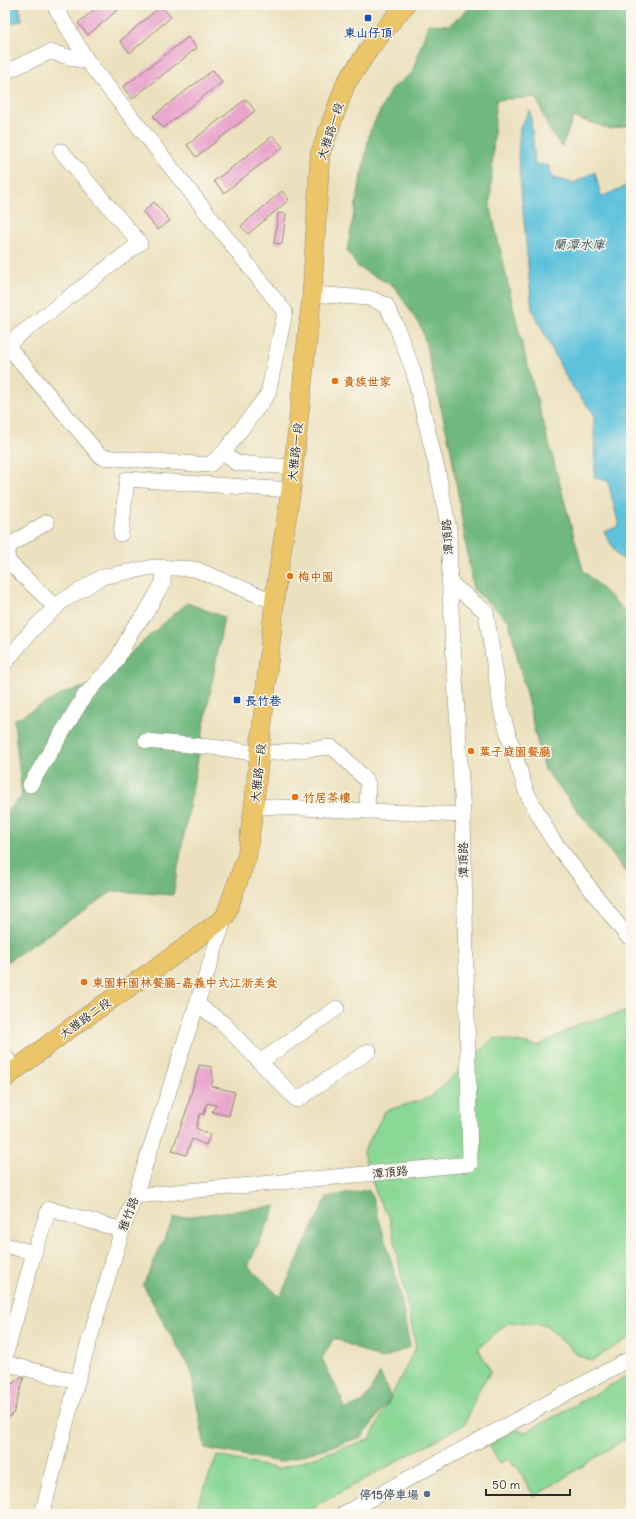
<svg xmlns="http://www.w3.org/2000/svg" width="636" height="1519" font-family="Delius,'LXGW WenKai TC',sans-serif">
<rect width="100%" height="100%" fill="#fbf7ec"/>
<filter id="ink" filterUnits="userSpaceOnUse"><feTurbulence type="fractalNoise" baseFrequency=".025" numOctaves="2"/><feDisplacementMap in="SourceGraphic" scale="8" xChannelSelector="R" yChannelSelector="G"/><feConvolveMatrix kernelMatrix="1 2 1 2 8 2 1 2 1" color-interpolation-filters="sRGB"/></filter>
<filter id="wash" filterUnits="userSpaceOnUse"><feTurbulence type="fractalNoise" baseFrequency=".012" numOctaves="4" result="noise"/><feDisplacementMap in="SourceGraphic" scale="16" xChannelSelector="R" yChannelSelector="G"/><feGaussianBlur stdDeviation="0.9" result="paint"/><feColorMatrix in="noise" values="0 0 0 0 0 0 0 0 0 0 0 0 0 0 0 0 0 1.4 0 .05"/><feComposite in="paint" operator="in"/></filter>
<g filter="url(#wash)">
<rect width="100%" height="100%" fill="#ece1be"/>
<!-- green -->
<g fill="#8bd896" stroke="#5b8260">
<polygon points="631,1010 631,1337 591,1361 576,1354 546,1325 509,1322 478,1348 491,1371 478,1391 465,1424 301,1514 197,1514 195,1512 217,1456 278,1469 370,1439 416,1347 389,1216 378,1199 363,1153 385,1111 431,1097 494,1038 538,1046 579,1024"/>
<polygon points="631,1374 631,1435 534,1497 517,1466 513,1466 510,1459 499,1463 489,1445 515,1429 524,1433"/>
</g>
<!-- forest -->
<g fill="#70b87f" stroke="#4e7255">
<polygon points="474,5 631,5 631,125 611,129 573,117 562,147 549,129 536,97 496,100 490,205 520,337 583,570 631,617 631,878 543,767 509,621 473,589 451,450 422,329 395,287 358,267 347,250 370,131 391,89 412,73 428,24 449,25"/>
<polygon points="187,603 224,617 173,895 113,891 5,963 5,812 22,797 14,720 66,692 95,684"/>
<polygon points="369,1190 375,1206 398,1284 410,1347 381,1359 334,1338 322,1358 346,1409 364,1402 380,1373 391,1398 362,1437 280,1462 205,1448 191,1371 143,1285 174,1218 276,1206 248,1266 280,1297 327,1197"/>
</g>
<!-- water -->
<g fill="#5ec2dc" stroke="#447684">
<polygon points="5,5 19,5 22,20 5,26"/>
<polygon points="530,110 535,164 549,166 552,178 574,183 595,172 601,197 631,184 631,563 618,556 604,532 619,526 608,481 595,478 594,414 568,381 532,309 518,155 520,128"/>
</g>
<g id="blocks">
<!-- building -->
<g fill="#e9a5ce">
<polygon points="100,5 116,5 119,9 88,35 78,23"/>
<polygon points="161,6 171,17 130,53 120,41"/>
<polygon points="188,37 197,48 132,99 123,87"/>
<polygon points="213,70 222,82 163,128 153,116"/>
<polygon points="246,99 255,111 196,157 187,145"/>
<polygon points="273,136 283,147 224,193 214,181"/>
<polygon points="282,191 289,200 248,234 241,226"/>
<polygon points="154,202 170,221 158,230 143,212"/>
<polygon points="278,213 286,214 282,244 274,243"/>
<polygon points="199,1065 212,1067 213,1080 211,1086 235,1092 229,1116 212,1112 216,1105 207,1103 204,1114 200,1114 196,1128 210,1135 206,1145 192,1139 186,1155 172,1151 186,1112"/>
<polygon points="21,1377 24,1378 13,1414 5,1420 5,1389"/>
</g>
</g>
</g>
<g filter="url(#ink)">
<use href="#blocks" fill-opacity="0" stroke="#8c8674" stroke-width="1"/>
<g fill="none" stroke-linecap="round" stroke-linejoin="round">
<defs>
<g id="minor">
<polyline points="54,5 88,62"/>
<polyline points="5,72 50,52 88,62 285,312 268,394 224,452 209,465 101,457 5,343"/>
<polyline points="5,346 140,243 61,151"/>
<polyline points="224,452 236,463 293,467"/>
<polyline points="47,522 10,545 6,559 56,608"/>
<polyline points="121,534 127,479 291,490"/>
<polyline points="449,582 486,612 502,714 526,791 552,839 627,936"/>
<polyline points="5,663 31,631 61,602 102,577 153,567 195,569 275,602"/>
<polyline points="146,741 221,748 260,754 331,747 338,752 365,779 368,784 367,811"/>
<polyline points="30,785 85,695 115,663 134,627 144,616 163,583 164,567"/>
<polyline points="254,806 463,815"/>
<polyline points="197,1004 223,1023 260,1062 337,1008"/>
<polyline points="5,1056 15,1070"/>
<polyline points="260,1062 297,1100 369,1051"/>
<polyline points="135,1196 470,1164 463,815 450,593 449,530 438,473 413,370 395,323 386,305 369,298 312,294"/>
<polyline points="5,1245 34,1253"/>
<polyline points="5,1357 34,1253 49,1209 122,1230"/>
<polyline points="5,1363 77,1382"/>
<polyline points="42,1514 77,1382 122,1230 135,1196 225,917"/>
<polyline points="343,1514 631,1358"/>
</g>
<polyline id="major" points="5,1078 65,1032 183,949 225,917 247,856 254,806 276,587 291,490 312,294 320,154 346,83 372,45 405,5"/>
</defs>
<!-- minor casing -->
<use href="#minor" stroke="#8c8674" stroke-width="16"/>
<!-- major casing -->
<use href="#major" stroke="#8c8674" stroke-width="20"/>
<!-- minor -->
<use href="#minor" stroke="#fff" stroke-width="15"/>
<!-- major -->
<use href="#major" stroke="#edc569" stroke-width="19"/>
</g>
</g>
<!-- markers -->
<g fill="#1a4fb4" stroke="#fbf7ec" stroke-width="1.5">
<rect x="364" y="14" width="8" height="8" rx="2"/>
<rect x="233" y="696" width="8" height="8" rx="2"/>
</g>
<g fill="#e8710a" stroke="#fbf7ec" stroke-width="1.5">
<circle cx="335" cy="381" r="4"/>
<circle cx="290" cy="576" r="4"/>
<circle cx="471" cy="751" r="4"/>
<circle cx="295" cy="797" r="4"/>
<circle cx="84" cy="982" r="4"/>
</g>
<circle fill="#5c6f8a" stroke="#fbf7ec" stroke-width="1.5" cx="427" cy="1494" r="4"/>
<g text-anchor="middle" dominant-baseline="central" stroke-width="3" stroke-linejoin="round" paint-order="stroke">
<!-- transit labels -->
<g font-size="12" font-weight="bold" fill="#164399" stroke="#fbf7ec">
<text x="368" y="32">東山仔頂</text>
<text x="245" y="700" text-anchor="start">長竹巷</text>
</g>
<!-- street labels -->
<g font-size="12" fill="#2b2b2b" stroke="#fbf7ec">
<text transform="translate(330 131) rotate(-72)">大雅路一段</text>
<text transform="translate(295 452) rotate(-84)">大雅路一段</text>
<text transform="translate(447 537) rotate(-94)">潭頂路</text>
<text transform="translate(258 773) rotate(-84)">大雅路一段</text>
<text transform="translate(463 860) rotate(-91)">潭頂路</text>
<text transform="translate(85 1018) rotate(-36)">大雅路二段</text>
<text transform="translate(390 1172) rotate(-6)">潭頂路</text>
<text transform="translate(128 1214) rotate(-70)">雅竹路</text>
</g>
<!-- food labels -->
<g font-size="12" font-weight="bold" fill="#c56008" stroke="#fbf7ec" text-anchor="start">
<text x="343" y="381">貴族世家</text>
<text x="298" y="576">梅中園</text>
<text x="479" y="751">葉子庭園餐廳</text>
<text x="303" y="797">竹居茶樓</text>
<text x="92" y="982">東園軒園林餐廳-嘉義中式江浙美食</text>
</g>
<!-- service labels -->
<g font-size="12" font-weight="bold" fill="#4e5e75" stroke="#fbf7ec" text-anchor="end">
<text x="419" y="1494">停15停車場</text>
</g>
<!-- water labels -->
<g font-size="13" font-style="italic" fill="#3a5860" stroke="#fbf7ec">
<text x="579" y="244">蘭潭水庫</text>
</g>
</g>
<!-- margin -->
<rect width="636" height="1519" fill="none" stroke="#fbf7ec" stroke-width="20"/>
<!-- scale -->
<path d="M486 1489v6h84v-6" fill="none" stroke="#2b2b2b" stroke-width="2"/>
<text x="492" y="1489" font-size="12" fill="#2b2b2b" stroke="#fbf7ec" stroke-width="3" paint-order="stroke">50 m</text>
</svg>
